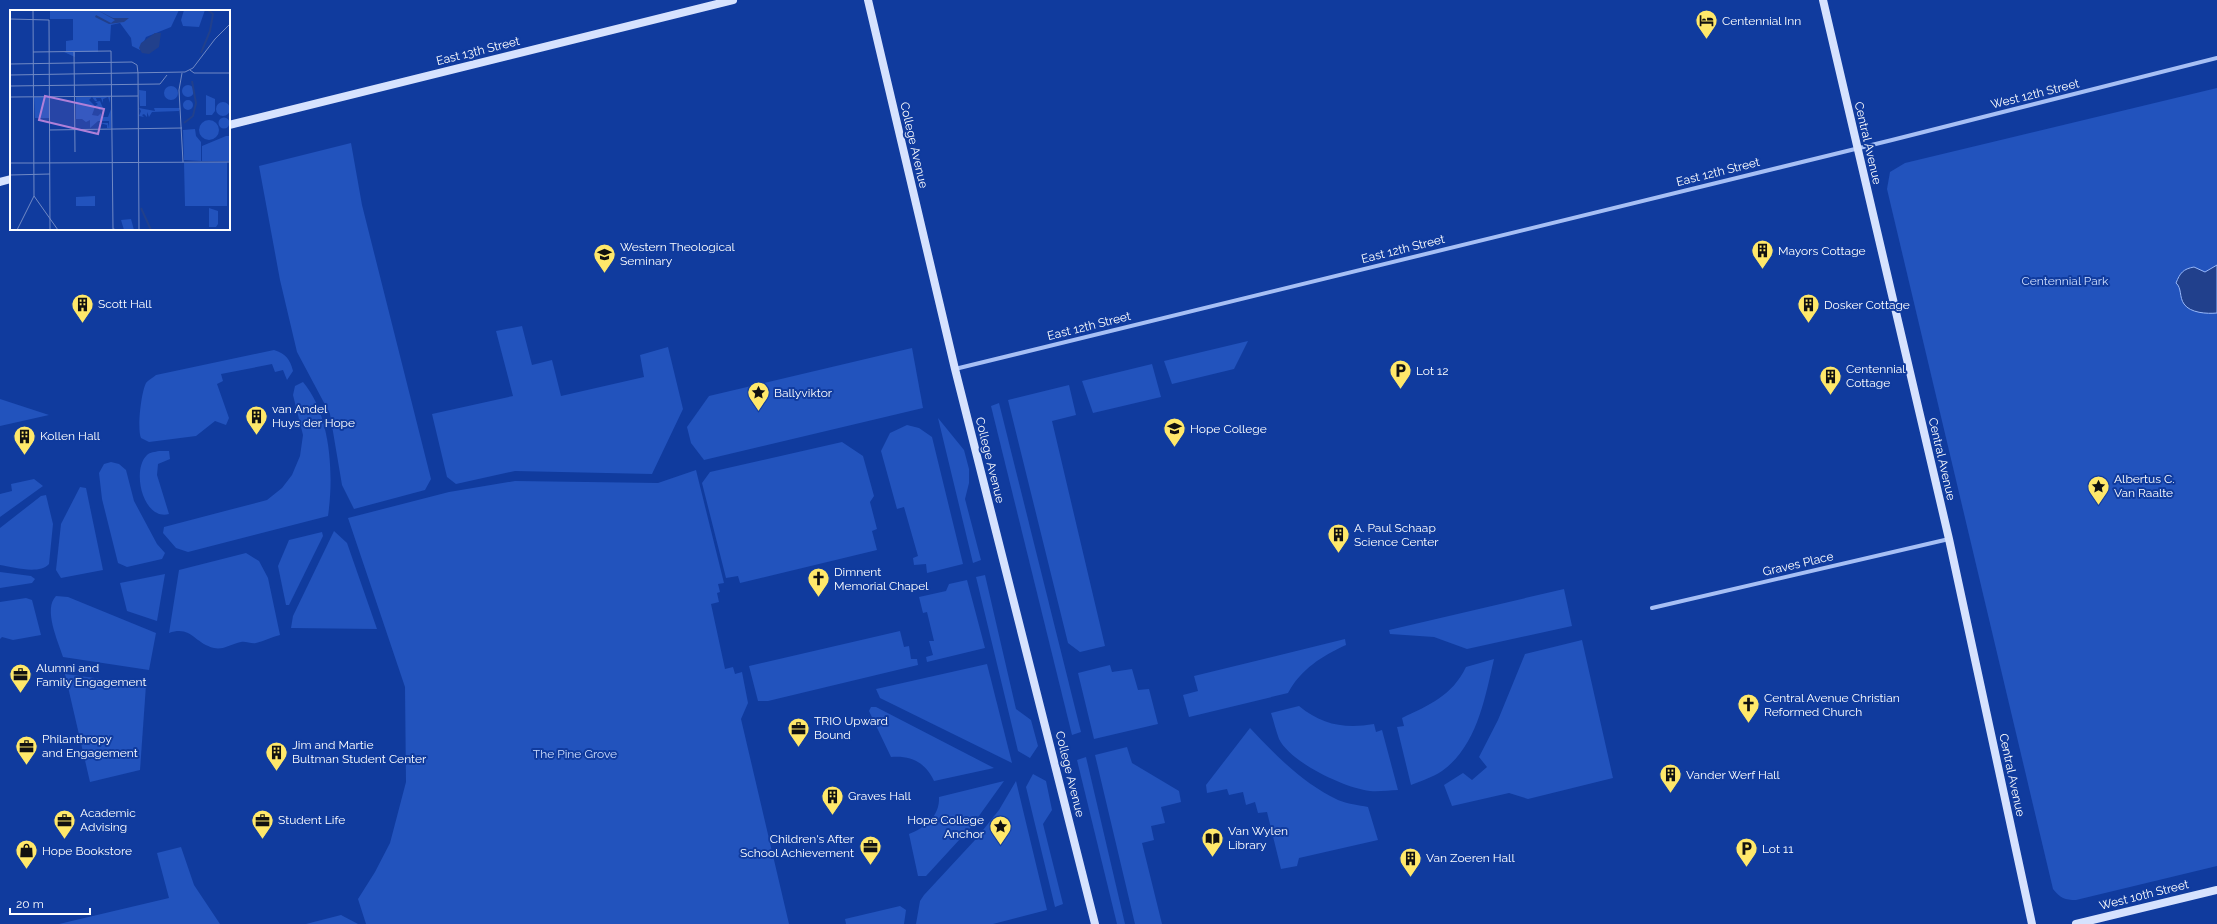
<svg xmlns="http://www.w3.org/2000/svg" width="2217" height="924" font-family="Raleway,sans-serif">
<rect width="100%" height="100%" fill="#103b9e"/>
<!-- green -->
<g fill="#2253bd">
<path d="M 2217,88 L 2217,866 L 2076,900 C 2065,900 2060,898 2053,889 L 1887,189 L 1890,172 L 1905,163 Z"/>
<polygon points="351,143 362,205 431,479 425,490 354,509 342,485 330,414 297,352 280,280 259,166"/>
<polygon points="522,326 532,365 552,360 561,396 644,377 640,355 668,347 683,409 652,474 515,471 456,484 447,477 432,414 513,396 496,331"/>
<polygon points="1248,341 1234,369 1172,384 1164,361"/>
<polygon points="912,348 923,408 704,460 691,443 687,427 709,396"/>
<path d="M 274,350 C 286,354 290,359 293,371 L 287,380 L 283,370 L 275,372 L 272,364 L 221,374 L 223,381 L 217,384 L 229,418 L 226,425 L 215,421 L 196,436 L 149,442 L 141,438 C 137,429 141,393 146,383 C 148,380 153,378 156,375 Z"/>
<polygon points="1152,364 1161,397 1093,413 1082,381"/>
<path d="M 303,382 C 331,415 334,475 328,516 L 188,552 L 176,548 L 163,533 L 164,527 L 267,500 L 282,488 L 292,475 L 300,456 L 303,435 L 293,395 L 295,386 Z"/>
<polygon points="1069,385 1076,415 1052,421 1105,646 1080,652 1068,643 1008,400"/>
<polygon points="0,399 49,415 0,426"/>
<polygon points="999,403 1081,732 1072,735 991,406"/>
<polygon points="938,418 964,450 969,469 969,483 965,499 981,560 973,563"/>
<polygon points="907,425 919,428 932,437 963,564 927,573 926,564 914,565 913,558 918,556 904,507 897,509 881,451 890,433"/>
<polygon points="842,442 863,456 874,496 870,502 877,529 872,531 877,550 740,583 738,576 726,578 702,483 710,472"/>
<path d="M 159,451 L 169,451 L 170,459 L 158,464 L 157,475 L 169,514 C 143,521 131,470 147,455 C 150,452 155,452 159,451 Z"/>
<polygon points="111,462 119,464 126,470 134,501 157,544 165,553 162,559 127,567 118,563 102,499 99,473 104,464"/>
<polygon points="696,470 724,583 718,584 720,592 717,593 719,602 711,604 725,669 733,667 735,674 742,672 748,703 741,719 789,924 366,924 358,899 375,872 390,843 406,782 405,687 348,518 449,492 515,481 658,483"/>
<polygon points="34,479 43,486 0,517 0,494 12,491 11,484"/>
<polygon points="80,487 86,488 103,570 61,578 56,570 61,524"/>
<path d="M 46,495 L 53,524 L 49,564 C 39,575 13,567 0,565 L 0,528 L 41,496 Z"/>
<polygon points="334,531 347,543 377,629 291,628 293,616"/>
<polygon points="322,532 323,536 289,605 286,605 278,566 289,540"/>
<path d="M 246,553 L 259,561 L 268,578 L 280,635 C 272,637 264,641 256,643 C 251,644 246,641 241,642 C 231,644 224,650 214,648 C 194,643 191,625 169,633 L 179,570 Z"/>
<polygon points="0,572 31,576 35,579 32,583 0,588"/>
<polygon points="165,574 157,621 127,611 120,583"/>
<polygon points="985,575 1016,709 1031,720 1038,746 1030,758 1018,751 976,577"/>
<polygon points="967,580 985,648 927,662 926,657 933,655 929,641 934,641 927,612 923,613 919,597 946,591 949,584"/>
<polygon points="1564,589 1572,626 1467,649 1434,637 1390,634 1389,630"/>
<path d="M 56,596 L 68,597 L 156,633 L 149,670 L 63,657 C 58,641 43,609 56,596 Z"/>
<polygon points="26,598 32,600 41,635 13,640 2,637 0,639 0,602"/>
<polygon points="900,631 904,647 909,646 911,659 917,659 918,665 768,701 758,701 749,666"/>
<path d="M 1345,639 L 1346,645 C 1322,656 1301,669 1288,693 L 1189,717 L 1183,695 L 1198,691 L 1194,676 Z"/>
<polygon points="1582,640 1613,778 1528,799 1509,793 1452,806 1444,785 1463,773 1472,780 1487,767 1479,757 1498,720 1525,654"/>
<path d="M 1494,659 C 1485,698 1477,746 1442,771 C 1433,777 1421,781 1411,785 L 1397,727 L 1404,726 L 1402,718 C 1429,705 1452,696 1466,667 Z"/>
<polygon points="987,664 1012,763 880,698 876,689"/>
<polygon points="1110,665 1112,672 1132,669 1138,690 1149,689 1158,724 1094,739 1078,673"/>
<polygon points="65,674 146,685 140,770 90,782"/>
<path d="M 1299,706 C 1322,725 1345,729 1374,724 L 1376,732 L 1382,730 L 1398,790 C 1389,790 1379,792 1370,791 C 1345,788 1291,763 1279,739 C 1276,731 1274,722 1271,713 Z"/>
<path d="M 871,707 L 876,707 L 994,768 L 934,781 C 926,763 911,755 891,757 L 869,711 Z"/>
<path d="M 1250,728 C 1276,756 1304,784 1338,800 C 1347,804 1359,805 1368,807 L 1378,840 L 1299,858 L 1297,866 L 1281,869 L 1267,812 L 1258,813 L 1255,802 L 1246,805 L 1243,792 L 1229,795 L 1227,789 L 1207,793 L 1206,785 Z"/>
<polygon points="1127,747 1132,763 1179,791 1181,802 1161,807 1165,823 1151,826 1154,840 1142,843 1162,924 1135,924 1095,755"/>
<polygon points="1086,757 1125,924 1117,924 1077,760"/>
<polygon points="1033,774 1046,781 1052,810 1043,824 1063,904 1055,907 1026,787"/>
<path d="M 1004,781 L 971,827 L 926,876 L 918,876 L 909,834 C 925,828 940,816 939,797 Z"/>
<polygon points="1016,781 1047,910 993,924 916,924 920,901 924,895 975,840 999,810"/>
<polygon points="181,847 194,885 220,924 59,924 169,898 157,853"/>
<polygon points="900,906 906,910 904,924 846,924 845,919"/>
<polygon points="341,915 358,924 306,924"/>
</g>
<!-- water -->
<path fill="#21408c" stroke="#97b7f9" d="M 2217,265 L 2217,313 C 2207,314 2190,313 2184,304 C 2179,297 2182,288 2176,283 C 2180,273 2183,269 2194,267 L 2205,272 Z"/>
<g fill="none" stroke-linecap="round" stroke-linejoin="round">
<!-- street -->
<g stroke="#a6bff5" stroke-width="4">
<polyline points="955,369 1892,140 2217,58"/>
<polyline points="1652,608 1949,539"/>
</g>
<!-- secondary -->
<g stroke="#d6e2fe" stroke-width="8">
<polyline points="868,0 955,369 1095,924"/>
<polyline points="1823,0 1949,539 2032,924"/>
<polyline points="229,125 733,0"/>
<polyline points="0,182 11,179"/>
<polyline points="2076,924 2217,890"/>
</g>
</g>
<!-- icons -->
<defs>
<symbol id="hotel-pin" viewBox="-11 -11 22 30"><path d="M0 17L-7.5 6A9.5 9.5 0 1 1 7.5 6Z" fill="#ffe86a" stroke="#103b9e"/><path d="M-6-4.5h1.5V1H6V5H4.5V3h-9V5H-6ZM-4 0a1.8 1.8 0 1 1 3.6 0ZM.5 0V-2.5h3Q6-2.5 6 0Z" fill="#111"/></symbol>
<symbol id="building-pin" viewBox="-11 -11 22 30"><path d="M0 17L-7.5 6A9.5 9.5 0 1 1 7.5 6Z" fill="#ffe86a" stroke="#103b9e"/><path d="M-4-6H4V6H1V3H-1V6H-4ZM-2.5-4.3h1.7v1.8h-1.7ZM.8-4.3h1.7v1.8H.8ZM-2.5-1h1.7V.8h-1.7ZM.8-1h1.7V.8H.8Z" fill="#111"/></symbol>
<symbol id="university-pin" viewBox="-11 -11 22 30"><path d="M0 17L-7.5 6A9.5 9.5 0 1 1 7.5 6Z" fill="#ffe86a" stroke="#103b9e"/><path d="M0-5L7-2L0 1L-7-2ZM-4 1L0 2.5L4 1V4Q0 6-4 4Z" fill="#111"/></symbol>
<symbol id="parking-pin" viewBox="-11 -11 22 30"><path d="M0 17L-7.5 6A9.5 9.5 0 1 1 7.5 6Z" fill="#ffe86a" stroke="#103b9e"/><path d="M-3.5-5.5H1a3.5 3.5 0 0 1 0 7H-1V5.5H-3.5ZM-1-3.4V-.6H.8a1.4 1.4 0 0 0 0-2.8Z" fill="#111"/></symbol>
<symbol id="sight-pin" viewBox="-11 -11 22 30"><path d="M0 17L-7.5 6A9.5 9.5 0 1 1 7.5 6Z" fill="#ffe86a" stroke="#103b9e"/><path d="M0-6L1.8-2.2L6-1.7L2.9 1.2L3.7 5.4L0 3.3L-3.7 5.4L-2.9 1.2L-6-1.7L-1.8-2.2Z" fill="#111"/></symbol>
<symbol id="church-pin" viewBox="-11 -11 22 30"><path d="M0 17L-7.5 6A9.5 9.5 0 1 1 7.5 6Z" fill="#ffe86a" stroke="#103b9e"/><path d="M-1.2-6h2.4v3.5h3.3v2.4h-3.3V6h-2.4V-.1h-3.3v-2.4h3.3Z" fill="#111"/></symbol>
<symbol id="office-pin" viewBox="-11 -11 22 30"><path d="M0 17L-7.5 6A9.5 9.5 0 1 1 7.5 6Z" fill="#ffe86a" stroke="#103b9e"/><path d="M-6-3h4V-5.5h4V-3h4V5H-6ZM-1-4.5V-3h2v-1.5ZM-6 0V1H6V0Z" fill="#111"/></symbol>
<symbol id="library-pin" viewBox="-11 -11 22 30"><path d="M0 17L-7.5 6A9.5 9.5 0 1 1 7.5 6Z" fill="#ffe86a" stroke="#103b9e"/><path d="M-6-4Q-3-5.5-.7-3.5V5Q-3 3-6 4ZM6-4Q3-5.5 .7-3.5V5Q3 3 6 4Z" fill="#111"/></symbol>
<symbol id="shop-pin" viewBox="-11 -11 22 30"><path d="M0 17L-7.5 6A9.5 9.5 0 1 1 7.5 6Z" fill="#ffe86a" stroke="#103b9e"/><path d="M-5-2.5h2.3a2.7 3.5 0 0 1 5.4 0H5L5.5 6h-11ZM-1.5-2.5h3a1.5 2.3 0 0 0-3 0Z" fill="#111"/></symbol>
</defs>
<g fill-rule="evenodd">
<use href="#hotel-pin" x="1694" y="8" width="25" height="34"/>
<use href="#building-pin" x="1750" y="238" width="25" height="34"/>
<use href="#university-pin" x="592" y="242" width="25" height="34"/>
<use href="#building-pin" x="70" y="292" width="25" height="34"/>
<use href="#building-pin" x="1796" y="292" width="25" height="34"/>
<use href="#parking-pin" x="1388" y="358" width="25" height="34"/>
<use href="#building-pin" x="1818" y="364" width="25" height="34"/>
<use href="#sight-pin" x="746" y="380" width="25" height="34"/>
<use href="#building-pin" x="244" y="404" width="25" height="34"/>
<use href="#university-pin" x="1162" y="416" width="25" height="34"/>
<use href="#building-pin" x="12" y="424" width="25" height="34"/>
<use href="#sight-pin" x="2086" y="474" width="25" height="34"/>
<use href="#building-pin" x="1326" y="522" width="25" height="34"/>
<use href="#church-pin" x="806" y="566" width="25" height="34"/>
<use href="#office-pin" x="8" y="662" width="25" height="34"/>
<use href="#church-pin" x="1736" y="692" width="25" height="34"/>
<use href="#office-pin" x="786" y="716" width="25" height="34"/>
<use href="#office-pin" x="14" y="734" width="25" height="34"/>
<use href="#building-pin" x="264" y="740" width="25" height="34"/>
<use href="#building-pin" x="1658" y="762" width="25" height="34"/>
<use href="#building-pin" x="820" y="784" width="25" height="34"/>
<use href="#office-pin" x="52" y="808" width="25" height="34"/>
<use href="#office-pin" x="250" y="808" width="25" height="34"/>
<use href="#sight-pin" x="988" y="814" width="25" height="34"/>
<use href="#library-pin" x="1200" y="826" width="25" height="34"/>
<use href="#office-pin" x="858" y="834" width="25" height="34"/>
<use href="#parking-pin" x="1734" y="836" width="25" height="34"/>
<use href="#shop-pin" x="14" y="838" width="25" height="34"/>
<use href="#building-pin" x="1398" y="846" width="25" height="34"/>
</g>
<g text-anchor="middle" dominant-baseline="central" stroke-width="4" stroke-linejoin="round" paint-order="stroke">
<!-- poi labels -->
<g font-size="12" fill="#fff" stroke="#103b9e" text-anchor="start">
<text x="1722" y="21">Centennial Inn</text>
<text x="620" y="247">Western Theological<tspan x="620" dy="14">Seminary</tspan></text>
<text x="1778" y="251">Mayors Cottage</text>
<text x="98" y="304">Scott Hall</text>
<text x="1824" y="305">Dosker Cottage</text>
<text x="1846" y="369">Centennial<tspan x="1846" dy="14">Cottage</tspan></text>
<text x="1416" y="371">Lot 12</text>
<text x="774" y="393">Ballyviktor</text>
<text x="272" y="409">van Andel<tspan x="272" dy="14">Huys der Hope</tspan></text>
<text x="1190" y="429">Hope College</text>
<text x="40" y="436">Kollen Hall</text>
<text x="2114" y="479">Albertus C.<tspan x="2114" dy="14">Van Raalte</tspan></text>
<text x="1354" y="528">A. Paul Schaap<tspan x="1354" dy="14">Science Center</tspan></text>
<text x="834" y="572">Dimnent<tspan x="834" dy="14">Memorial Chapel</tspan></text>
<text x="36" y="668">Alumni and<tspan x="36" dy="14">Family Engagement</tspan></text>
<text x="1764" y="698">Central Avenue Christian<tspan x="1764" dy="14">Reformed Church</tspan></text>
<text x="814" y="721">TRIO Upward<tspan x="814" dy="14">Bound</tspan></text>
<text x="42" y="739">Philanthropy<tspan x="42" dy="14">and Engagement</tspan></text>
<text x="292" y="745">Jim and Martie<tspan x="292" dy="14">Bultman Student Center</tspan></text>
<text x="1686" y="775">Vander Werf Hall</text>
<text x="848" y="796">Graves Hall</text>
<text x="80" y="813">Academic<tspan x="80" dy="14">Advising</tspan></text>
<text x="278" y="820">Student Life</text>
<text x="984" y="820" text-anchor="end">Hope College<tspan x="984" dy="14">Anchor</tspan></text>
<text x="1228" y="831">Van Wylen<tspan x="1228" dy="14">Library</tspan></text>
<text x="854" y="839" text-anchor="end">Children's After<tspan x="854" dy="14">School Achievement</tspan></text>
<text x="1762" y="849">Lot 11</text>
<text x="42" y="851">Hope Bookstore</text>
<text x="1426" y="858">Van Zoeren Hall</text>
</g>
<!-- street labels -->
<g font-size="12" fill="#fff" stroke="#103b9e">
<text transform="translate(478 51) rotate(-14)">East 13th Street</text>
<text transform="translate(2035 94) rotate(-14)">West 12th Street</text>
<text transform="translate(1868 143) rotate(77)">Central Avenue</text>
<text transform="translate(914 145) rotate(77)">College Avenue</text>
<text transform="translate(1718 172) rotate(-14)">East 12th Street</text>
<text transform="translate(1403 249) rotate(-14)">East 12th Street</text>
<text transform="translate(1089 326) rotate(-14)">East 12th Street</text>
<text transform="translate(1942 459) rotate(77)">Central Avenue</text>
<text transform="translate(990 460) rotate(76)">College Avenue</text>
<text transform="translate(1798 564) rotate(-13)">Graves Place</text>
<text transform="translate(1070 774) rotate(76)">College Avenue</text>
<text transform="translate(2012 775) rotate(78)">Central Avenue</text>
<text transform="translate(2144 895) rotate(-14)">West 10th Street</text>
</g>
<!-- park labels -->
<g font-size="12" fill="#cfdefe" stroke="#103b9e">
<text x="2065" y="281">Centennial Park</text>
<text x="575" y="754">The Pine Grove</text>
</g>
</g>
<!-- overview -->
<g transform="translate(10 10)">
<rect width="220" height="220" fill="#103b9e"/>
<path d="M 40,0 L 169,0 L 161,17 L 136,27 L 130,40 L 122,36 L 121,28 L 110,13 L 101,15 L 100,31 L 88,31 L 88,42 L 65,42 L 65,47 L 54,42 L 56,42 L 56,31 L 63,30 L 63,9 L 40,9 ZM 174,0 L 195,0 L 189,17 L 173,16 L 171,10 ZM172 81a6 6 0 1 1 12 0a6 6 0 1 1-12 0ZM154 83a7 7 0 1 1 14 0a7 7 0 1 1-14 0ZM 129,80 L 136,81 L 136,96 L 130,96 ZM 196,85 L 205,89 L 205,101 L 202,105 L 196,105 ZM 100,86 L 100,93 L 98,87 L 93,89 L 93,93 L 91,88 L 86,88 L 87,91 L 85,91 L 82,87 L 79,90 L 85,96 L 88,94 L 85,92 L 90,91 L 93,98 L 89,100 L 88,97 L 85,97 L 82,105 L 88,106 L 91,103 L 91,107 L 98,107 L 101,99 L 101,118 L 97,118 L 97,115 L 90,113 L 98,113 L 99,118 L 99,111 L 88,111 L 80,118 L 80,110 L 76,112 L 72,109 L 66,109 L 66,87 ZM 24,87 L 39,87 L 39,108 L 25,108 ZM173 95a5 5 0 1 1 10 0a5 5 0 1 1-10 0ZM206 99a7 7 0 1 1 14 0a7 7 0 1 1-14 0ZM 129,98 L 145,101 L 144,98 L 170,98 L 169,101 L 142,102 L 139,107 L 137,102 L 137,107 L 134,104 L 132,105 L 134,107 L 129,106 L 131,101 ZM208.5 113a5.5 5.5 0 1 1 11 0a5.5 5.5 0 1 1-11 0ZM189 120a10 10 0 1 1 20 0a10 10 0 1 1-20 0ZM 185,119 L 186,126 L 191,132 L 191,151 L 174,150 L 173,120 ZM 216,126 L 220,126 L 220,151 L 192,151 L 192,136 ZM 217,152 L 217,196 L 175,196 L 174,153 ZM 85,186 L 85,196 L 66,196 L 66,187 ZM 199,198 L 208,201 L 208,214 L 206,217 L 199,217 ZM 121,209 L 124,220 L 114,220 L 111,210 Z" fill="#2253bd"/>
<path d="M 87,0 L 103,8 L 119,8 L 114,12 L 99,14 L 85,7 L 86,5 L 101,13 L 105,10 ZM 145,23 L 151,23 L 149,37 L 139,44 L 132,43 L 129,38 L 131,33 Z" fill="#21408c"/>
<path fill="none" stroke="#21408c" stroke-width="2" d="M 191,43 L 200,21 L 203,4 L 198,0M 174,113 L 183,106 L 186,93 L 182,71M 131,198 L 141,220"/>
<path fill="none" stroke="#7089c5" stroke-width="1" d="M 0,9 L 39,10 L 40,220M 23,42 L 101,41 L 103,219 L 108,220M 64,42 L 65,142M 0,54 L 122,52 L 127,55 L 128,63M 180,60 L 184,63 L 220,63M 128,63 L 129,220M 172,63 L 169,80 L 173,152M 0,65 L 175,62 L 183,58 L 205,29 L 220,14M 0,76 L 150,74 L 157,65M 0,87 L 128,86M 39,120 L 172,118M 0,153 L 24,153M 24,153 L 220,152M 0,165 L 40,164M 24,186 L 48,220M 7,220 L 24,186 L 23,0"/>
<path fill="#b080d9" fill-opacity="0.15" stroke="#b080d9" stroke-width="2" d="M 35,86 L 94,99 L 88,124 L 29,110 Z"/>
<rect width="220" height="220" fill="none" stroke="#fff" stroke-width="2"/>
</g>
<!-- scale -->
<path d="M10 908v6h80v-6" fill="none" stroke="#ffffff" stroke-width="2"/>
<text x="16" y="908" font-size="12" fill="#ffffff" stroke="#103b9e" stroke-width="3" paint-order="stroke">20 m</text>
</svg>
